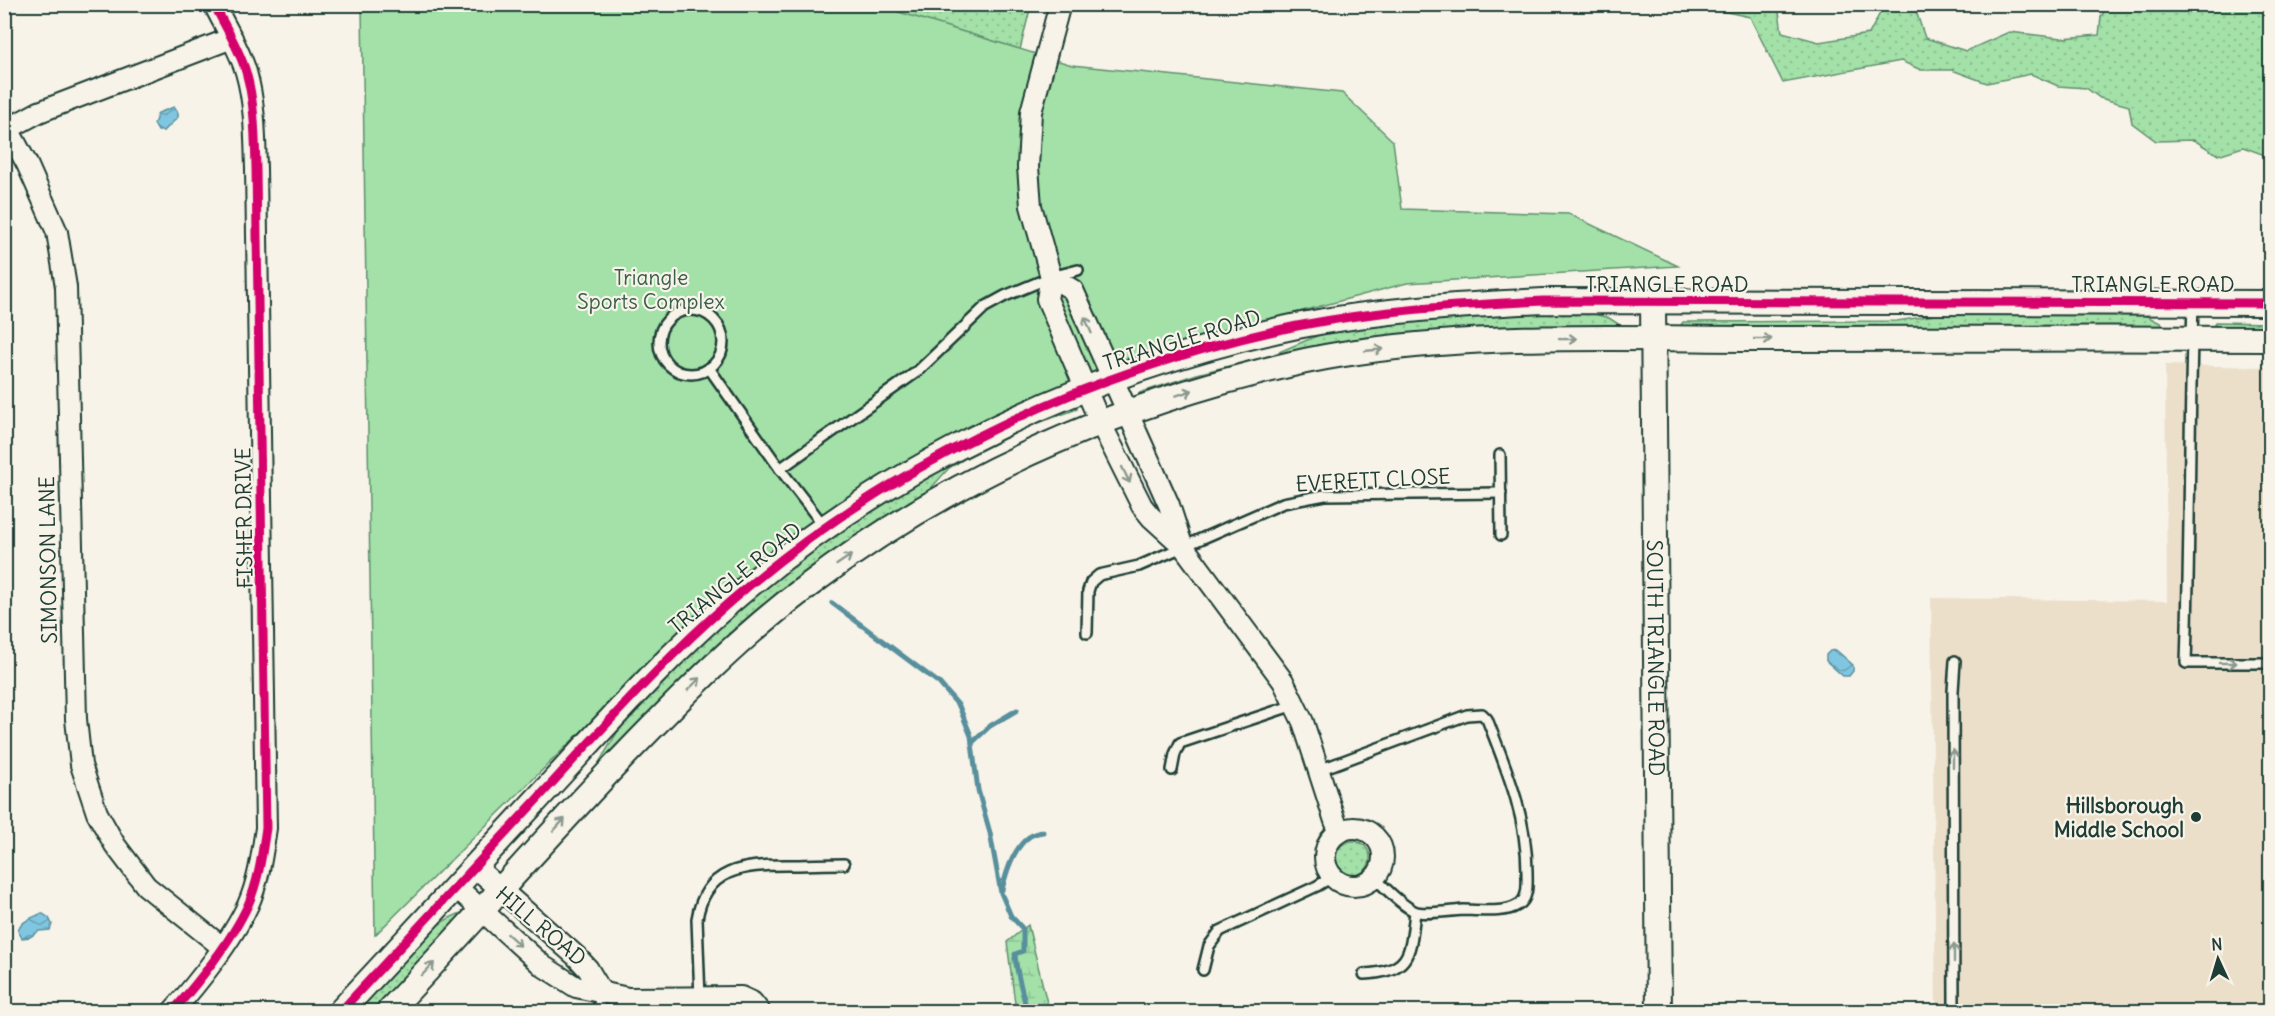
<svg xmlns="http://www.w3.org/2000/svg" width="2275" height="1016" font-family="Delius,sans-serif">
<defs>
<pattern id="grass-dots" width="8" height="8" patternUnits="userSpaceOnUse" patternTransform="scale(1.5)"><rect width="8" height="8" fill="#a3e1a8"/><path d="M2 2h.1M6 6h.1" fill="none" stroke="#8cc291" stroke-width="1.8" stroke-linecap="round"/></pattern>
<pattern id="wetland-marsh" width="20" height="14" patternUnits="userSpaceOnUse" patternTransform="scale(1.5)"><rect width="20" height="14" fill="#a3e1a8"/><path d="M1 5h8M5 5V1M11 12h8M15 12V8" fill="none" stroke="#8cc291"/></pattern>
<pattern id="water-waves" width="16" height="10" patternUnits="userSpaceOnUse" patternTransform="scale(1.5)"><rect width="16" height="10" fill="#80c6e1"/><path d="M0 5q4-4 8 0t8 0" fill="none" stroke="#68a2b7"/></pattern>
</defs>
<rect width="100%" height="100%" fill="#f7f3e8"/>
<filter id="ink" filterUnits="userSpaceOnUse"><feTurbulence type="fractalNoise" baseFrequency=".0167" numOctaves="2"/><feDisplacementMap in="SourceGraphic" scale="12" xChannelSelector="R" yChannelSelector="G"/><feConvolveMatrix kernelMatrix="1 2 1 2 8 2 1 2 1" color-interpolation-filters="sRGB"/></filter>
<g filter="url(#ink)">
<!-- built -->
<polygon fill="#ecdfca" points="2165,365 2270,367 2270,1011 1936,1011 1931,598 2167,601"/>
<!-- grass -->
<g fill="url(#grass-dots)" stroke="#618f6e" stroke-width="1.5">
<polygon points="821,5 1031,5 1016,66"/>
<polygon points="1713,5 1778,5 1782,32 1819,42 1869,34 1880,13 1881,5 1914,5 1925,38 1966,51 2009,32 2062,38 2099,35 2101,17 2107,5 2270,5 2270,157 2243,147 2218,155 2194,140 2156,141 2132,123 2129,106 2100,98 2086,88 2058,86 2031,74 1987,83 1952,70 1921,70 1901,61 1783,83 1750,17 1722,11"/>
<polygon points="1587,312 1609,318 1623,327 1549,328 1140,397 1138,396 1139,393 1197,374 1272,355 1319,335 1339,329 1488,313"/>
<polygon points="2139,312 2162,324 2162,328 1681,327 1681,325 1683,322 1897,321 1948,313"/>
<polygon points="2215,322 2270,323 2270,329 2213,328"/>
<path d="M 1075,406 L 1077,409 L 1030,426 L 964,459 L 949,468 L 924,496 L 799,578 L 507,869 L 505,867 C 533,836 565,807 591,774 C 606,755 615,731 631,713 C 655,688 678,661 704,638 C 811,540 939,457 1075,406 Z"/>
<circle cx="1353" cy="858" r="17"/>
<path d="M 464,912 L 465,915 L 375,1011 L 352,1012 C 382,979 422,925 464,912 Z"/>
</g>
<!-- wetland -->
<polygon fill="url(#wetland-marsh)" stroke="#618f6e" stroke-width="1.5" points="1028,925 1049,1011 1016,1011 1007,942"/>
<!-- park -->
<polygon fill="#a3e1a8" stroke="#618f6e" stroke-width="1.5" points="362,5 876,5 1072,65 1342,93 1393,141 1402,209 1569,214 1678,266 1407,283 1127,358 836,504 664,650 375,935"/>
<!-- water -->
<g fill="url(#water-waves)" stroke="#598f9c" stroke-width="1.5">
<polygon points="174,107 178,113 178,117 164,131 158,131 154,124 158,113"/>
<polygon points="1836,650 1853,665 1853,671 1849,676 1843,676 1826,661 1826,655 1830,651"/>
<path d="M 40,914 L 43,914 L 49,918 L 52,924 L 50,930 L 39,931 L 30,937 L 22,938 L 18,931 C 21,921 32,918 40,914 Z"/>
</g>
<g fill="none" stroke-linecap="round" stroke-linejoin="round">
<!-- stream -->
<g stroke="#598f9c" stroke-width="5">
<path d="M 832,603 L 939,683 L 959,706 L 971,736 L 978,790 L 990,833 L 1001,893 L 1011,916 L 1023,929 L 1023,951 L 1015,954 C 1016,974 1023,991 1027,1012"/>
<polyline points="972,743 990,726 1017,710"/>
<path d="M 1002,890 C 1007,868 1018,834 1043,832"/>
</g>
<defs>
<g id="service">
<path d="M 2193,304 C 2189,424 2190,543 2186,663 L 2270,663"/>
<circle cx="691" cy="342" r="32"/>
<polyline points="709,368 780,469 824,526"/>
<polyline points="1500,455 1501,535"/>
<polyline points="780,469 918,371 985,307 1005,296 1051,277 1078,270"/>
<polyline points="1087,633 1088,591 1091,582 1099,575 1139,566 1283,503 1325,495 1501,493"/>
<polyline points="1172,770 1175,754 1180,743 1294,705"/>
<path d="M 1319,770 L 1467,715 L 1482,714 L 1487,719 C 1507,770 1527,817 1527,872 C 1527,883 1529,899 1518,905 C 1504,914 1479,910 1463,910 C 1452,911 1422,915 1414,911 C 1400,904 1386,889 1375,878"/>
<polyline points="1203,970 1209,946 1220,931 1317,886 1332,877"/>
<path d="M 1364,974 C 1412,972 1410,952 1415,912"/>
<path d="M 700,999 L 697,919 C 705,868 744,865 787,865 C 806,865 825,864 844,864"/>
<polyline points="598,1012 601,991"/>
<polyline points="1954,1012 1953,691 1955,661"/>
</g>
<g id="minor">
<polyline points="1060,4 1031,112 1028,167 1031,206 1051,277 1047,299 1100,422 1142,506 1151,517 1183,546 1283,681 1303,722 1335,821 1340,831"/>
<polyline points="8,129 27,164 57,232 66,287 76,719 81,765 97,813 115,845 146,886 222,947"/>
<polyline points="4,131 39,112 232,38"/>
<polyline points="1051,277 1073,290 1169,505 1182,545"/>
<circle cx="1354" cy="857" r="29"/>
<polyline points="474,866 576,956 588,969 601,991"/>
<polyline points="455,886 543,966 576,987 628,998 741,997 752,1002 760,1012"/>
<path d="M 172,1012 C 198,983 232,940 248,905 C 259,880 262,854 266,828 L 256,169 C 255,136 255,103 246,72 C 239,48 225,27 214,4"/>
</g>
<g id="tertiary">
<path id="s1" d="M 1653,302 L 1659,1012"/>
<path d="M 340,1012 C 411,935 482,858 553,782 C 611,719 667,656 732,600 C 891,462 1091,369 1297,326 C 1378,310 1460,305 1543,301 L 2270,303"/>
<path d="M 388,1012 C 469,927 545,838 626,754 C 683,695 740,637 805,588 C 930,492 1071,425 1222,382 C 1266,370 1311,358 1357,352 C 1495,332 1642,339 1781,339 C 1944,339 2107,338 2270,339"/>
</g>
</defs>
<!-- service casing -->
<use href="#service" stroke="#1f3d34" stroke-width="14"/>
<!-- minor casing -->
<use href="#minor" stroke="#1f3d34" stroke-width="24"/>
<!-- tertiary casing -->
<use href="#tertiary" stroke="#1f3d34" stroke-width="28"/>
<!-- service -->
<use href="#service" stroke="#f7f3e8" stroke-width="9"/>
<!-- minor -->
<use href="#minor" stroke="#f7f3e8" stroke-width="20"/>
<!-- tertiary -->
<use href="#tertiary" stroke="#f7f3e8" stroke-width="24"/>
<defs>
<g id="cycleway">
<path d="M 172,1012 C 198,983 232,940 248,905 C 259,880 262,854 266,828 L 256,169 C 255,136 255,103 246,72 C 239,48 225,27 214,4"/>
<path d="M 340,1012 C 411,935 482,858 553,782 C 611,719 667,656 732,600 C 891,462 1091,369 1297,326 C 1378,310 1460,305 1543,301 L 2270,303"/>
</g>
</defs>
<!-- cycleway casing -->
<use href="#cycleway" stroke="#f7f3e8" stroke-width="13"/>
<!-- cycleway -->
<use href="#cycleway" stroke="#d6006c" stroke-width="9"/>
</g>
<!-- one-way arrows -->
<defs><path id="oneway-shaft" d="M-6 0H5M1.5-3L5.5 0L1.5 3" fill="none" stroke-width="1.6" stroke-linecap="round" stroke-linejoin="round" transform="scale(1.5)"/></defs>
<g stroke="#8b988e">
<use href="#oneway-shaft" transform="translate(1088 325) rotate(-113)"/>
<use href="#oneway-shaft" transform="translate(1568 339)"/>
<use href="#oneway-shaft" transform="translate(1763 339)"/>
<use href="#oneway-shaft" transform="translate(1374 350) rotate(-6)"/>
<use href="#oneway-shaft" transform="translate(1184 393) rotate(-18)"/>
<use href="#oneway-shaft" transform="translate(1126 475) rotate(64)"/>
<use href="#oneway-shaft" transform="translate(844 560) rotate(-34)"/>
<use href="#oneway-shaft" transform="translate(2228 663)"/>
<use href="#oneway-shaft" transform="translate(694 684) rotate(-44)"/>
<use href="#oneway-shaft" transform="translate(1953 758) rotate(-90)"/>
<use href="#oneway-shaft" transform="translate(559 825) rotate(-48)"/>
<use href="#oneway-shaft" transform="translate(514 940) rotate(42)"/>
<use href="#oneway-shaft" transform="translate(1954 953) rotate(-90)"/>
<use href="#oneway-shaft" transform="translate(428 969) rotate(-46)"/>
</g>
</g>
<!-- markers -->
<circle fill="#1f3d34" stroke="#f7f3e8" stroke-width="2" cx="2196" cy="817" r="6"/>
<g text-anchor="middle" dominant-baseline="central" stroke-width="4.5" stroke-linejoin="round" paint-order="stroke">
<!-- park labels -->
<g font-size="21" fill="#395e4b" stroke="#f7f3e8">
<text x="651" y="277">Triangle<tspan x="651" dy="24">Sports Complex</tspan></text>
</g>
<!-- street labels -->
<g font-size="21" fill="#1f3d34" stroke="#f7f3e8">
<text x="1667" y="284">TRIANGLE ROAD</text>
<text x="2153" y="284">TRIANGLE ROAD</text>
<text transform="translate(1182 340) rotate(-17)">TRIANGLE ROAD</text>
<text transform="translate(1373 480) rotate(-3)">EVERETT CLOSE</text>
<text transform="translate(244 518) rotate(-91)">FISHER DRIVE</text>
<text transform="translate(48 560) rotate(-91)">SIMONSON LANE</text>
<text transform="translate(735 578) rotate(-39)">TRIANGLE ROAD</text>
<text stroke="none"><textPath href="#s1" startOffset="356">SOUTH TRIANGLE ROAD</textPath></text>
<text transform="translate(541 926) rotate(40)">HILL ROAD</text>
</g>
<!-- poi labels -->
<g font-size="21" font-weight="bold" fill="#1f3d34" stroke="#f7f3e8" text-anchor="end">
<text x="2184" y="805">Hillsborough<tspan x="2184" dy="24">Middle School</tspan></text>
</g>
</g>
<!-- margin -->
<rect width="2275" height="1016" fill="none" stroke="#f7f3e8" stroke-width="24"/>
<rect x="12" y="12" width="2251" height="992" fill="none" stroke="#1f3d34" stroke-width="2" filter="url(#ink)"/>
<!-- north arrow -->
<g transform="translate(2218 959) rotate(356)" stroke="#f7f3e8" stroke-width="4.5" paint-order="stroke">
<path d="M0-4.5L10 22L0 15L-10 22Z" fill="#1f3d34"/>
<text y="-9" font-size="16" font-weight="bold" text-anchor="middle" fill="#1f3d34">N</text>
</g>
</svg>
